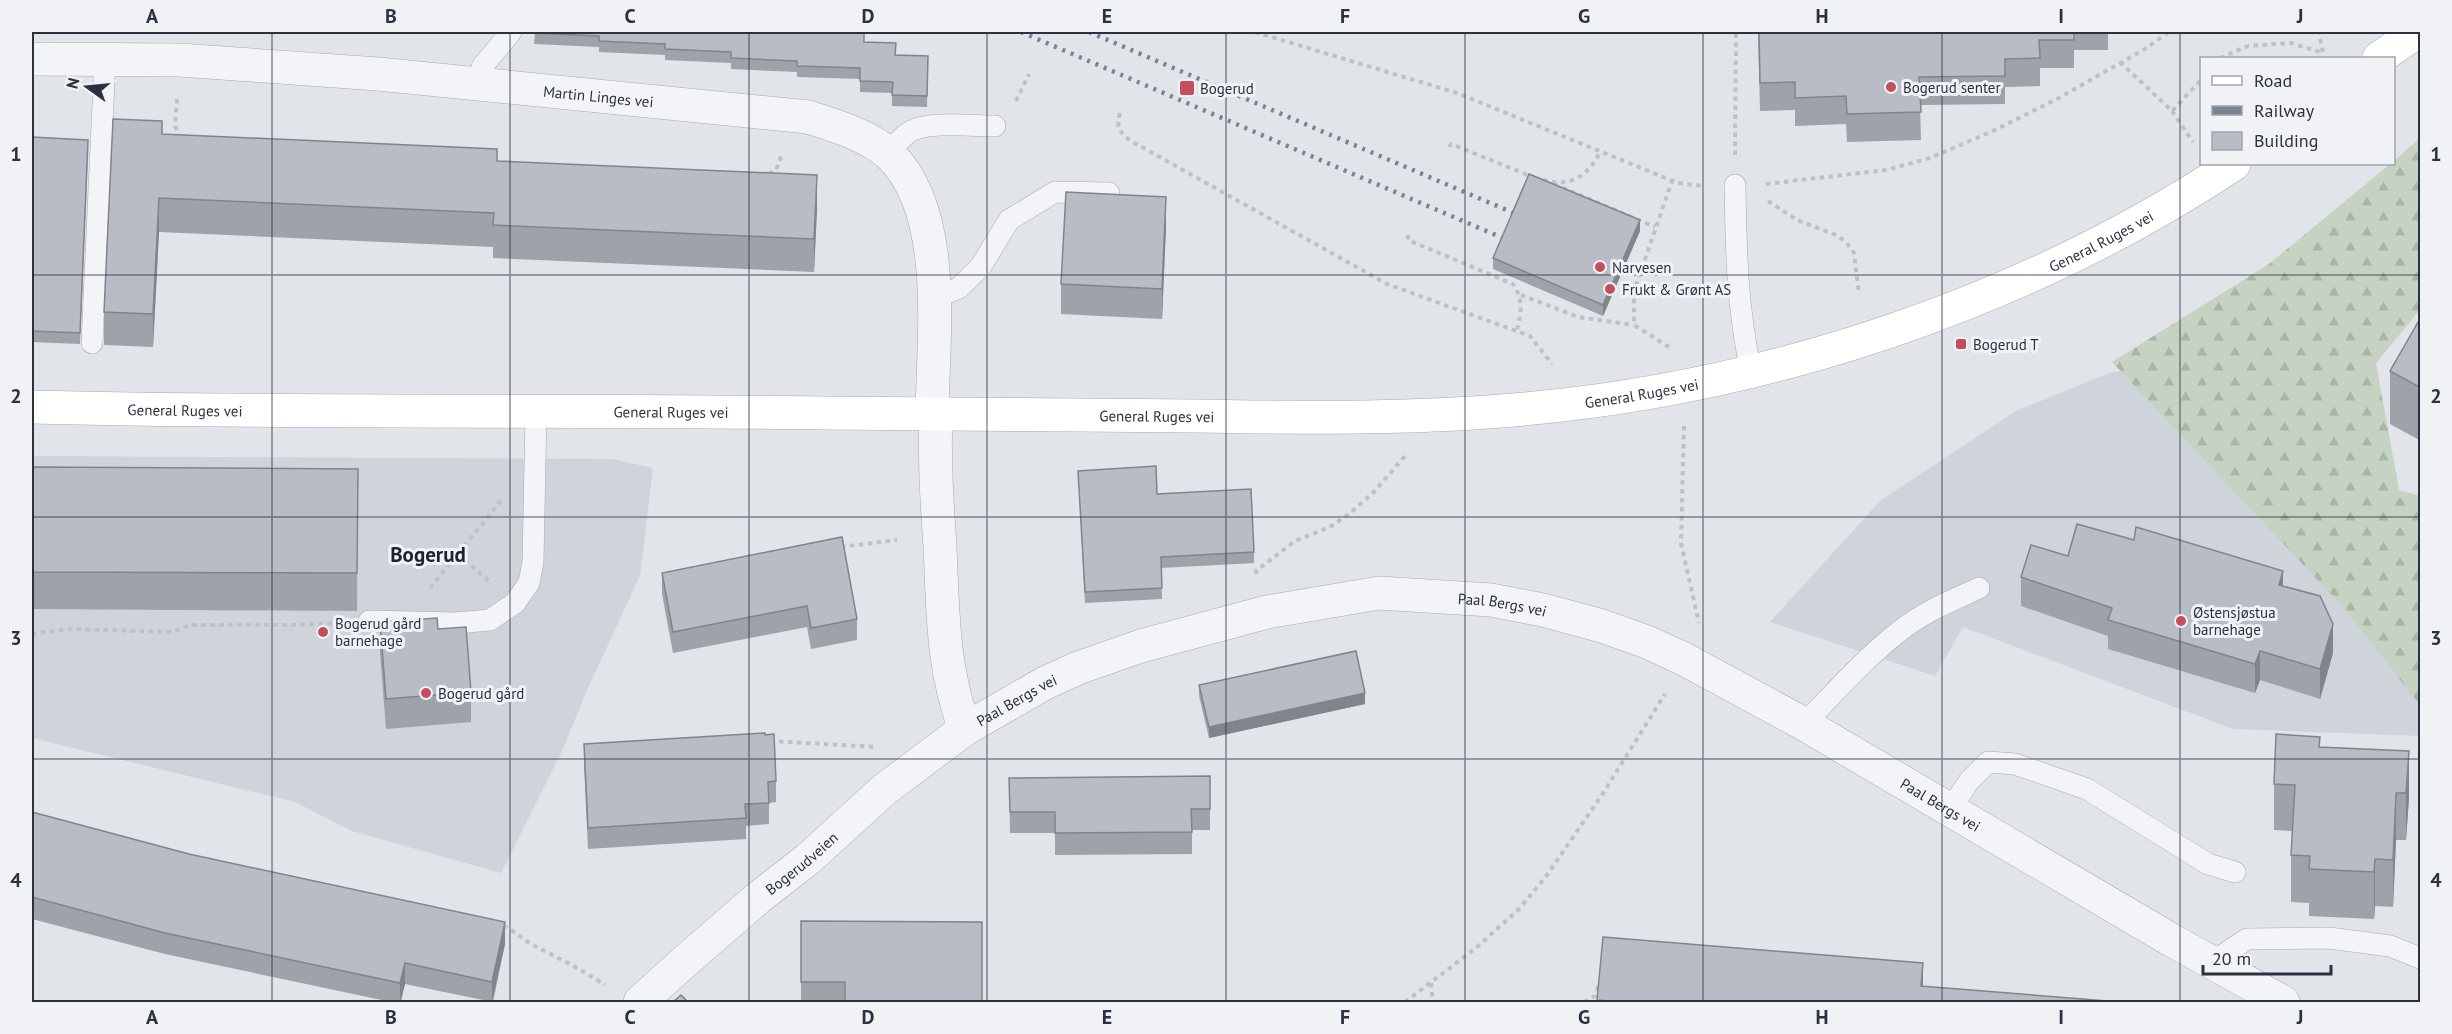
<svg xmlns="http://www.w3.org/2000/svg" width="2452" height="1034" font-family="'PT Sans',sans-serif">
<defs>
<pattern id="forest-firs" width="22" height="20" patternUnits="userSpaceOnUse" patternTransform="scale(1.5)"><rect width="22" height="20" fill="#c6d2c2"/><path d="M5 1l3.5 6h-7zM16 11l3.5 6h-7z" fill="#aab5a8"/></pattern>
</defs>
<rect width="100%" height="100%" fill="#e1e4e8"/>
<!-- built -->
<g fill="#cfd3da">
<polygon points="2256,348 2420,570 2420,736 2233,729 1963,627 1935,676 1770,622 1881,500 2016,411 2109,373"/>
<polygon points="32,456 612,459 653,468 640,576 588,688 562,751 501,873 352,831 295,802 32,738"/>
</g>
<!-- forest -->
<polygon fill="url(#forest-firs)" points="2420,138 2420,310 2376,363 2399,490 2420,496 2420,705 2345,609 2112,362 2269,264 2390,164 2394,164 2394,161"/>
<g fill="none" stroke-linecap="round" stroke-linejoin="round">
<defs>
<g id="service">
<polyline points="479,84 482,67 511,32"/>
<path d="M 888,154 C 895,145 901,137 911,131 C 930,121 973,126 995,126"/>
<path d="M 1735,185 C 1736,250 1737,308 1751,371"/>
<polyline points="934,298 959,288 981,266 1009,220 1055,192 1109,193"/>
<polyline points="92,343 105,59"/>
<polyline points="369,621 455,623 490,620 515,603 529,583 533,562 536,412"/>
<path d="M 1804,724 C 1835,692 1866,657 1901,630 C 1925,611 1953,600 1979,588"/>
<polyline points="1950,810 1969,781 1988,762 2015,764 2087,789 2208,864 2235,872"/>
<polyline points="2211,963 2247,939 2329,938 2390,946 2420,958"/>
</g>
<g id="minor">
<path id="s1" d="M 32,59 L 180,60 L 378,74 L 808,117 C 836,126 868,135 890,155 C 949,212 933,338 932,414"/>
<path d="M 936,414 C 934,458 937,503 940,547 C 943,611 942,668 965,729"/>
<path id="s2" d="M 640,1002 L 683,963 L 758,898 L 808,859 L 885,789 L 965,729 L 1045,683 L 1078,668 L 1141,646 L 1267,612 L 1379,593 L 1491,600 L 1543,610 L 1602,626 L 1647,642 L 1684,659 L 1804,724 L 2173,941 L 2283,1002"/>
</g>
<g id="secondary">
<polyline points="2379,58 2417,32"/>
<path id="s3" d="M 32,407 C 295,414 559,409 823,413 C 948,414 1072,415 1197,416 C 1302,418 1409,419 1513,410 C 1765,389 2023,304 2234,164"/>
</g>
</defs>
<!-- service casing -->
<use href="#service" stroke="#a6abb2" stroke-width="22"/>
<!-- minor casing -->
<use href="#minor" stroke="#a6abb2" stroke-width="34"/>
<!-- secondary casing -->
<use href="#secondary" stroke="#a6abb2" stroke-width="34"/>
<!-- path -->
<g stroke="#bfc1c7" stroke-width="4" stroke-dasharray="4.5 4.5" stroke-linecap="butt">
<polyline points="1255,32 1457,93 1678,183 1702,186"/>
<polyline points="2220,58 2248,46 2291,43 2323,53 2319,32"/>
<polyline points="2120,62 2172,111 2202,79"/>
<polyline points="177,99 175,126 180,138"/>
<polyline points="1016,101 1029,74"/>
<polyline points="2172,111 2193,142"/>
<path d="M 1120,113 C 1116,127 1119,132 1131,141 L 1387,284 L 1530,336 L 1552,364"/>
<polyline points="1449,147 1451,144 1533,177"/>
<polyline points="1735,155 1736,32"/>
<polyline points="769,174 776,170 782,154"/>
<path d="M 1543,180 C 1570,188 1588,176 1600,152"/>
<polyline points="1554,184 1655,227"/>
<polyline points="1766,184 1886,170 1930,158 1993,131 2057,99 2145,49 2169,32"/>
<polyline points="1768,201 1797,220 1836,235 1846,242 1854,253 1859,295"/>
<path d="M 1408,235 L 1408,240 L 1513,284 C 1523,299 1522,312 1517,329"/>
<polyline points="1521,295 1578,317 1634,325"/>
<polyline points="1669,347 1634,325 1634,291 1672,181"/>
<polyline points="1684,426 1681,543 1699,623"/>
<polyline points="841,547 897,540"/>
<polyline points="458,554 489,581"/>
<polyline points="1257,574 1256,571 1295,541 1330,527 1349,514 1374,492 1405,456"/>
<polyline points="430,588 501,501"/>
<polyline points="32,634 67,629 172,632 190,625 293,625 338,623"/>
<polyline points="770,741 876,747"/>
<path d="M 503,926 C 514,930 521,938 531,944 C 556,957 581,969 605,985"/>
<polyline points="1431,983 1433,1002"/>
<polyline points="1405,1002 1476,948 1519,909 1547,875 1602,795 1665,694"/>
<polyline points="1584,1002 1595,996 1599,984"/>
</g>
<!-- service -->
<use href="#service" stroke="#f3f4f7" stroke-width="21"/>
<!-- minor -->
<use href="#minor" stroke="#f3f4f7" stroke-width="33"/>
<!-- secondary -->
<use href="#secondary" stroke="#fff" stroke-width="33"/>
<!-- rail -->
<g stroke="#7b8391" stroke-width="4.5" stroke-dasharray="3 6" stroke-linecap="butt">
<polyline points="1021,32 1505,239"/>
<polyline points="1089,32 1516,214"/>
</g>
</g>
<!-- wall -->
<g fill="#9ea3a9">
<polygon points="535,32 864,42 896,55 928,56 927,107 892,106 892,93 860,92 860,79 797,77 797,72 731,69 731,63 665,60 665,55 599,52 599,47 534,44"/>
<polygon points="1758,32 2142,32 2108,33 2108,50 2074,50 2074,68 2040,68 2040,86 2005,87 2005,104 1920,105 1921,140 1847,142 1846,124 1795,126 1795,110 1760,111"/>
<polygon points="162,134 497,161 817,208 814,272 493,258 493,247 159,232 153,347 104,345 104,312"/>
<polygon points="32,137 88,151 80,344 32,342"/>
<polygon points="1166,227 1162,319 1061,314 1061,284"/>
<polygon points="1640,231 1603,316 1493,269 1493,258"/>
<polygon points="2421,317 2421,441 2390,424 2390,371"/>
<polygon points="32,467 358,469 357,611 32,609"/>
<polygon points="1078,471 1157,494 1254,552 1254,563 1161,568 1162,599 1085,603"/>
<polygon points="842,537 857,619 857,640 811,649 807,627 673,653 662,594 662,573"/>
<polygon points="2068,556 2283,586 2333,653 2320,699 2260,680 2255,693 2108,649 2108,636 2021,606 2021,577"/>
<polygon points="380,622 438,629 471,692 471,722 386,729 380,652"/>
<polygon points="1199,685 1365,704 1209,738 1199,696"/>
<polygon points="584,744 776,781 776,802 769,803 769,824 746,826 746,839 588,849 584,765"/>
<polygon points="2320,747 2409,751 2409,798 2406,840 2396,840 2393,907 2375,906 2374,919 2309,916 2309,903 2291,902 2291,855 2292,831 2274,830 2274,784"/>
<polygon points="1210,776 1210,830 1192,830 1192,854 1055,855 1055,833 1010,833 1009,778"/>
<polygon points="32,812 505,944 493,1002 405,984 401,1002 391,1002 165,954 32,919"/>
<polygon points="801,921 982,1002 801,1002"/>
<polygon points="1603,937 1923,987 2120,1002 1597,1002"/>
</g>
<!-- shaded-wall -->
<g fill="#81848a">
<polygon points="817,175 817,208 814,272 814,239"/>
<polygon points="1166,197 1166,227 1162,319 1162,289"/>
<polygon points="159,198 159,232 153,347 153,314"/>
<polygon points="1640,220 1640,231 1603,316 1603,305"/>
<polygon points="2283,571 2283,600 2279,585"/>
<polygon points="2333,624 2333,653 2320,699 2320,669"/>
<polygon points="2260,651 2260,680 2255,693 2255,664"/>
<polygon points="1365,693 1365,704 1209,738 1209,727"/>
<polygon points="2409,751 2409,798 2406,840 2406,793"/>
<polygon points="2396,793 2396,840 2393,907 2393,860"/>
<polygon points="2375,859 2375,906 2374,919 2374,872"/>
<polygon points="505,922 505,944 492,1002 492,982"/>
<polygon points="405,963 405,984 400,1002 400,983"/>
<polygon points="1923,963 1923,1002 1921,986"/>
</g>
<!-- building -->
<g fill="#b8bdc5" stroke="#81848a" stroke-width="1.5">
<polygon points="535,32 864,32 864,42 896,43 895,55 928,56 927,96 892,95 893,82 860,81 860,68 797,66 797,61 731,58 731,52 665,49 665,44 599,41 599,36 534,33"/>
<polygon points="1759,32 2074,32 2074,40 2039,40 2040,58 2005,59 2005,76 1919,77 1921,112 1847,114 1846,96 1795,98 1795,82 1760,83"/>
<polygon points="113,119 162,121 162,134 497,149 497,161 817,175 814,239 493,225 494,213 159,198 153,314 104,312"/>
<polygon points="32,137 88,140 80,333 32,331"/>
<polygon points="1529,174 1640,220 1603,305 1493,258"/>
<polygon points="1066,192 1166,197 1162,289 1061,284"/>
<polygon points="2421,317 2421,388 2390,371"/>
<polygon points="1156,466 1157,494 1251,489 1254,552 1161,557 1162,588 1085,592 1078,471"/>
<polygon points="32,467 358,469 357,573 32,572"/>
<polygon points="2077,524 2134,540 2136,527 2283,571 2279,585 2320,596 2333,624 2320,669 2260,651 2255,664 2108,620 2112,608 2021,577 2031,545 2068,556"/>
<polygon points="842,537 857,619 811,628 807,606 673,632 662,573"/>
<polygon points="437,618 438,629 466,627 471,692 386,699 380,622"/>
<polygon points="1356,651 1365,693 1209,727 1199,685"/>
<polygon points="765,733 765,735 774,734 776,781 768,782 769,803 745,804 746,818 588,828 584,744"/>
<polygon points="2276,734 2320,737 2319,747 2409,751 2406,793 2396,793 2393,860 2375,859 2374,872 2309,869 2310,856 2291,855 2295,785 2274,784"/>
<polygon points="1210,776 1210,809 1191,809 1192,832 1055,833 1055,812 1010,812 1009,778"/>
<polygon points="32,812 189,854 505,922 492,982 405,963 400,983 165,933 32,897"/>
<polygon points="801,921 982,922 982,1002 845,1002 845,982 801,982"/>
<polygon points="1603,937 1923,963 1921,986 2120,1002 1623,1002 1597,1000"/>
<polygon points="681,995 688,1002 673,1002"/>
</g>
<!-- grid -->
<path fill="none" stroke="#2a313f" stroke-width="1.5" stroke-opacity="0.55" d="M 272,32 L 272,1002M 510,32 L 510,1002M 749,32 L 749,1002M 987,32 L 987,1002M 1226,32 L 1226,1002M 1465,32 L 1465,1002M 1703,32 L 1703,1002M 1942,32 L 1942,1002M 2180,32 L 2180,1002M 32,275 L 2420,275M 32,517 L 2420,517M 32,759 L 2420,759"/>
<!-- markers -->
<g fill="#c44f5c" stroke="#f0f2f6" stroke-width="2">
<circle cx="1891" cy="87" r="6"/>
<rect x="1179" y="80" width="16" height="16" rx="3"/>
<circle cx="1600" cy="267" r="6"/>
<circle cx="1610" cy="289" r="6"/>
<rect x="1955" y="338" width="12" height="12" rx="3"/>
<circle cx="2181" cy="621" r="6"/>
<circle cx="323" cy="632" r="6"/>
<circle cx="426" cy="693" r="6"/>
</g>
<g text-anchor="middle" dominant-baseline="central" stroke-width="6" stroke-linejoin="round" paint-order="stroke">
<!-- poi labels -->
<g font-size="15" fill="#2a313f" stroke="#f0f2f6" text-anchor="start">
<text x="1903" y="87">Bogerud senter</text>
<text x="1200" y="88">Bogerud</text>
<text x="1612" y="267">Narvesen</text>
<text x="1622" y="289">Frukt &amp; Grønt AS</text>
<text x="1973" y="344">Bogerud T</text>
<text x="2193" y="612">Østensjøstua<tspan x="2193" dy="17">barnehage</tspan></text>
<text x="335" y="623">Bogerud gård<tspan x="335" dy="17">barnehage</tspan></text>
<text x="438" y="693">Bogerud gård</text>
</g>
<!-- street labels -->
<g font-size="15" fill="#2a313f" stroke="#f0f2f6">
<text stroke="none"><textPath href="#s1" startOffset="568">Martin Linges vei</textPath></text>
<text stroke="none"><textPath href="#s3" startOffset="2097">General Ruges vei</textPath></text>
<text stroke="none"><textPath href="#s3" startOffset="1611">General Ruges vei</textPath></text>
<text stroke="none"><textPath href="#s3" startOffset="153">General Ruges vei</textPath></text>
<text stroke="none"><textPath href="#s3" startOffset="639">General Ruges vei</textPath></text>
<text stroke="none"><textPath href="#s3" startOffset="1125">General Ruges vei</textPath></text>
<text stroke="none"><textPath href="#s2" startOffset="988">Paal Bergs vei</textPath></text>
<text stroke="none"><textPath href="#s2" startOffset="484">Paal Bergs vei</textPath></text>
<text stroke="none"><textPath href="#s2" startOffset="1474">Paal Bergs vei</textPath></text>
<text stroke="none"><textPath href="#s2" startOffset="213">Bogerudveien</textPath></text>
</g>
<!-- district labels -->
<g font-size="21" font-weight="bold" fill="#1c2230" stroke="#f0f2f6">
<text x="428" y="554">Bogerud</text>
</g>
</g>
<!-- border -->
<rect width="2452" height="1034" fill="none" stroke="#f0f2f6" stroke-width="66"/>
<!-- legend -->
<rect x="2200" y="57" width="195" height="108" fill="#f0f2f6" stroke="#a1a5ad" stroke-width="1.5"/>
<rect x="2212" y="76" width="30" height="9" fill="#ffffff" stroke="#a1a5ad" stroke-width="1.5"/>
<text x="2254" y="87" font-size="18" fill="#2a313f">Road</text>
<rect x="2212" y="106" width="30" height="9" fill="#7b8391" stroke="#a1a5ad" stroke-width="1.5"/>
<text x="2254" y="117" font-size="18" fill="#2a313f">Railway</text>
<rect x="2212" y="132" width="30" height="18" fill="#b8bdc5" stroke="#a1a5ad" stroke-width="1.5"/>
<text x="2254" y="147" font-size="18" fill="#2a313f">Building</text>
<!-- north arrow -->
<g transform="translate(87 87) rotate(285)" stroke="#f0f2f6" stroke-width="4.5" paint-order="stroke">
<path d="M0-4.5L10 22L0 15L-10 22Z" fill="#2a313f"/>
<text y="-9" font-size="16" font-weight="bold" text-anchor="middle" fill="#2a313f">N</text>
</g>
<!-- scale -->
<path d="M2203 965v9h128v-9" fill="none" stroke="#2a313f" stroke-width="3"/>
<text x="2212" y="965" font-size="18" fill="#2a313f" stroke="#f0f2f6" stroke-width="4.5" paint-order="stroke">20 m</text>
<rect x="33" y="33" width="2386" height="968" fill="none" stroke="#2a313f" stroke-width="2"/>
<g font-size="20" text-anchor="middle" font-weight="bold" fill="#2a313f">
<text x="152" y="23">A</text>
<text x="391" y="23">B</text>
<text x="630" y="23">C</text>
<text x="868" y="23">D</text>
<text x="1107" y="23">E</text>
<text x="1345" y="23">F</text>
<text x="1584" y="23">G</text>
<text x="1822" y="23">H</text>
<text x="2061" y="23">I</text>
<text x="2300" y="23">J</text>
<text x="16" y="161">1</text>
<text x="2436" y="161">1</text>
<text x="16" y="403">2</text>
<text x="2436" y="403">2</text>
<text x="16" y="645">3</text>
<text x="2436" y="645">3</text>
<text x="16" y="887">4</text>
<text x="2436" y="887">4</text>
<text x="152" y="1024">A</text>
<text x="391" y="1024">B</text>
<text x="630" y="1024">C</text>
<text x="868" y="1024">D</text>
<text x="1107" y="1024">E</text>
<text x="1345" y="1024">F</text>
<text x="1584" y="1024">G</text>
<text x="1822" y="1024">H</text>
<text x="2061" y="1024">I</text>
<text x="2300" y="1024">J</text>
</g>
</svg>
